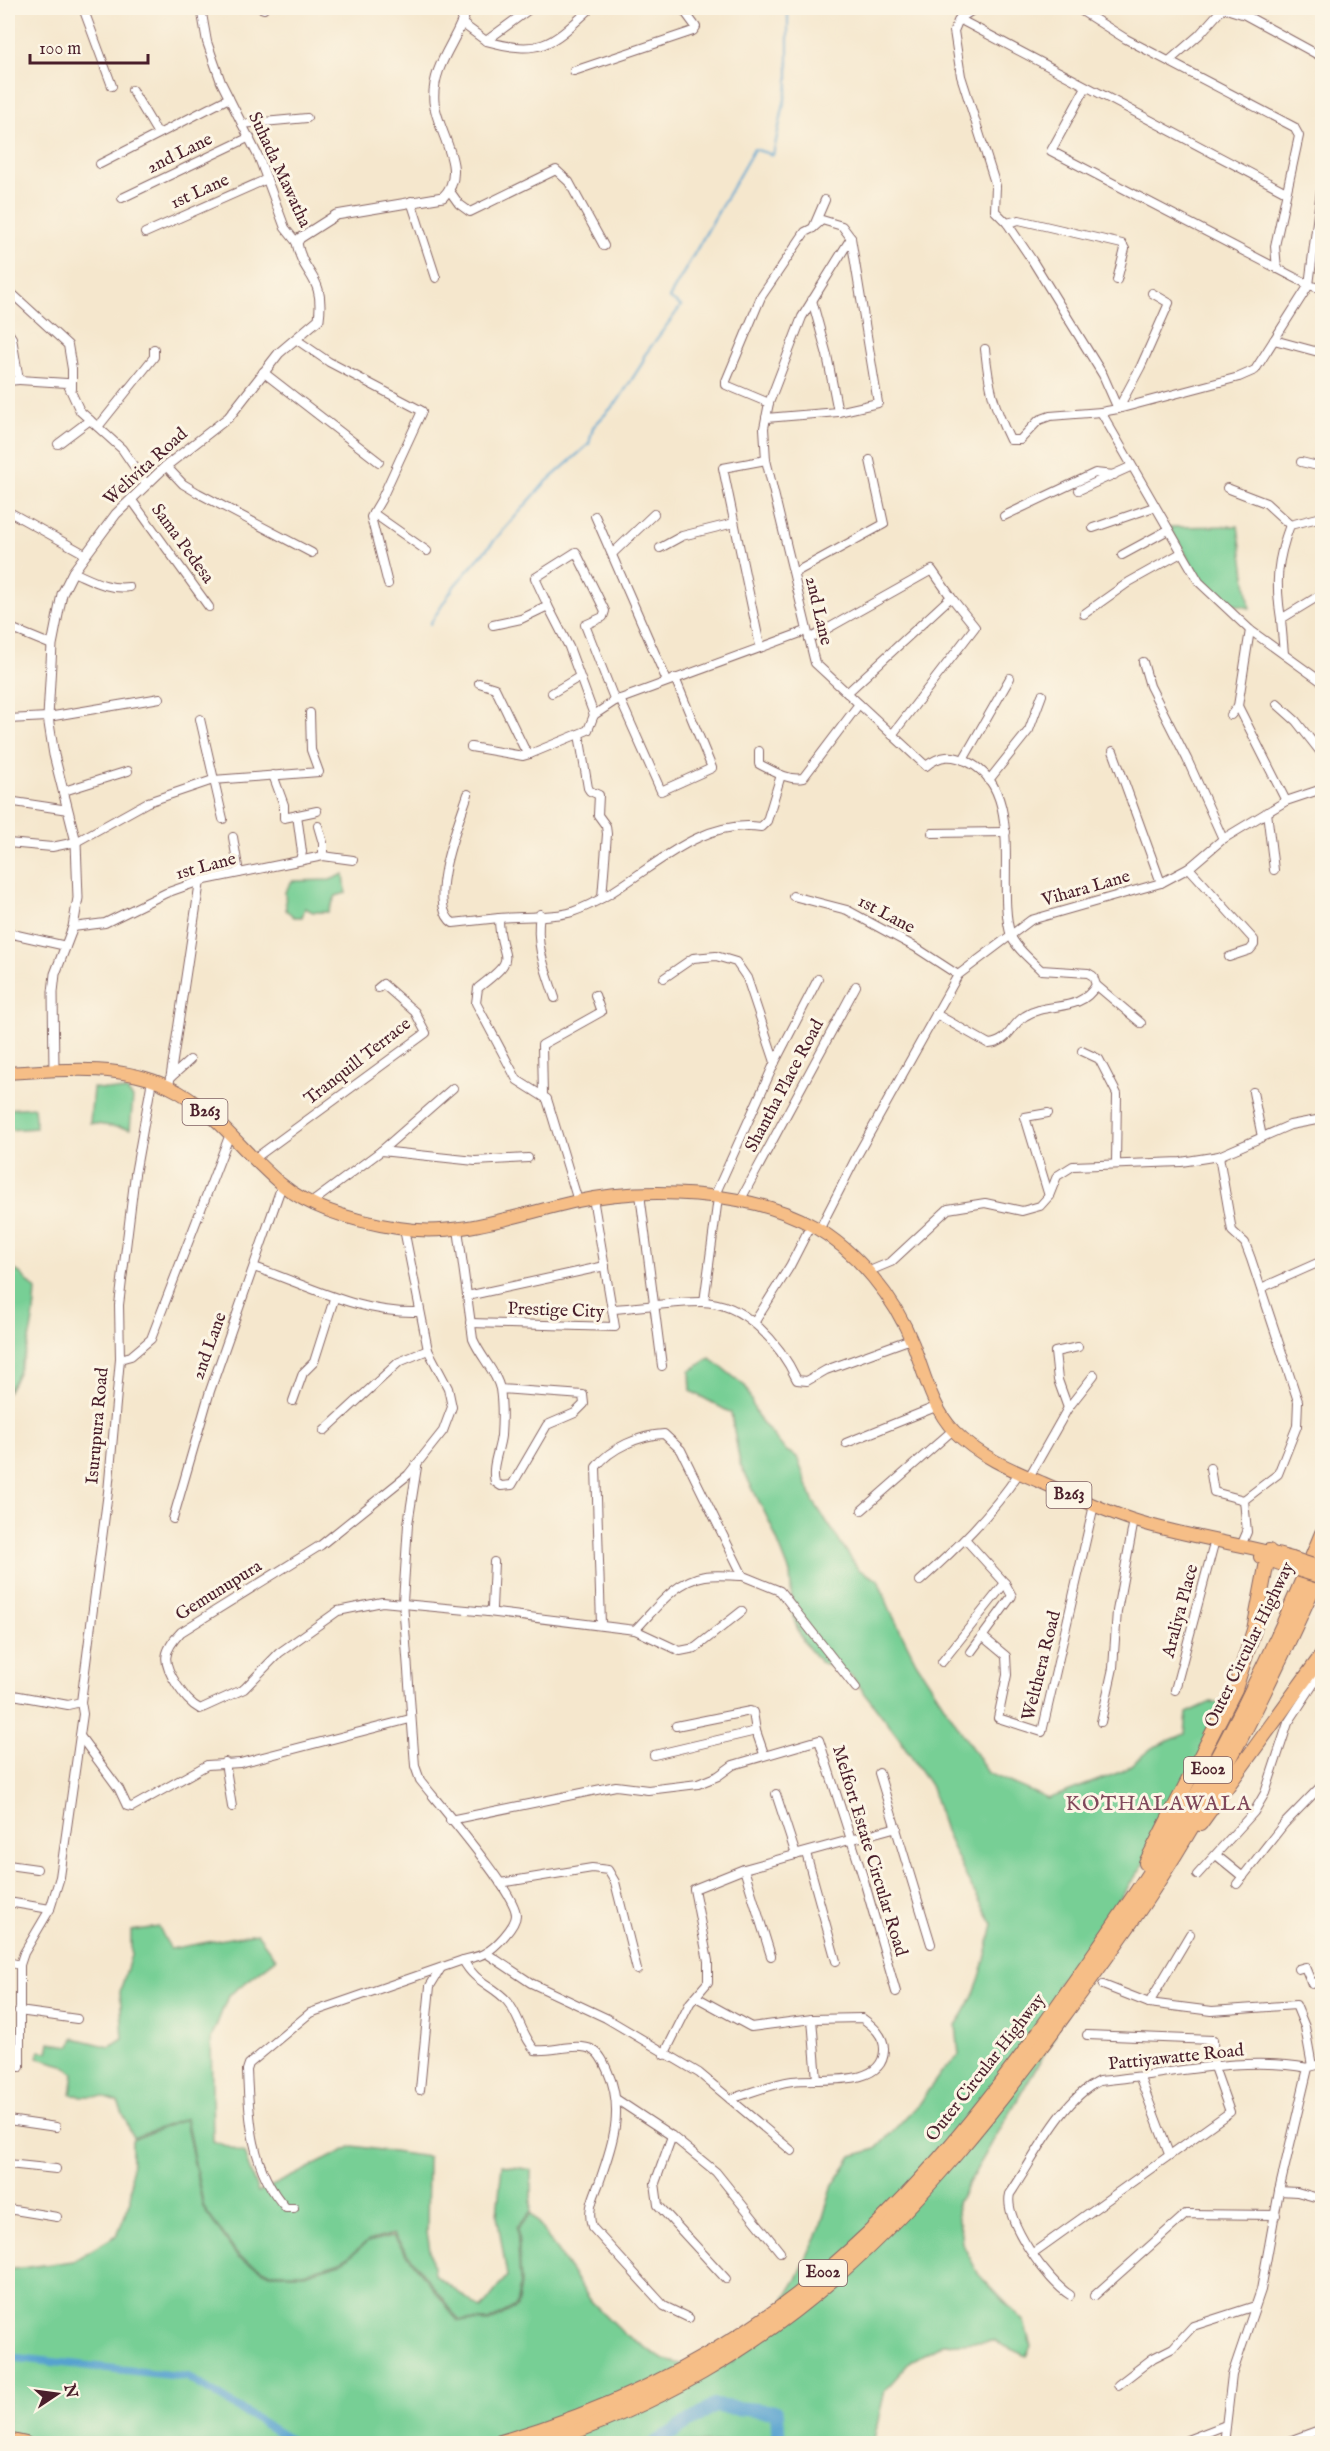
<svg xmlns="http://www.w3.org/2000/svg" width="1330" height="2451" font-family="'IM FELL English',serif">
<rect width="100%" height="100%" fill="#fcf5e5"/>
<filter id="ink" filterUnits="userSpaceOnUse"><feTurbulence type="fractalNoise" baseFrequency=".0167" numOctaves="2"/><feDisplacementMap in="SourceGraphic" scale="12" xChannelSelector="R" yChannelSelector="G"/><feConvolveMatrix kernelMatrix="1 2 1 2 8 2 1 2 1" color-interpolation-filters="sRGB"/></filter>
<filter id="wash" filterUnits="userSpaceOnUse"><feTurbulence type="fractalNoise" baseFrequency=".008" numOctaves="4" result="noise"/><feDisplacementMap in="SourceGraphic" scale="24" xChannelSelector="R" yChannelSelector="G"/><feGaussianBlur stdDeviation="1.35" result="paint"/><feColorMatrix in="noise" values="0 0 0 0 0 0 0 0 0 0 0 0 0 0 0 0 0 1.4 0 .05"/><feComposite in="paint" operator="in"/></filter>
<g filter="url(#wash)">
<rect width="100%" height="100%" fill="#f5e7cd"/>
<!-- green -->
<g fill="#77cf95" stroke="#607760" stroke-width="1.5">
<polygon points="1238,526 1250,608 1223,602 1201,579 1169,527"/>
<polygon points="344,874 346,893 336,896 328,912 313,912 305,908 302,917 294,917 286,910 285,892 292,881 330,880"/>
<polygon points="93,1088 127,1091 133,1098 130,1129 90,1123"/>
<polygon points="34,1107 36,1128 8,1130 8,1109"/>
<path d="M 8,1266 L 20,1273 L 36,1290 C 34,1327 27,1360 8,1392 Z"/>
<path d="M 710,1358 L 746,1387 L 757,1416 L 785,1450 L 797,1457 L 813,1501 L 858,1569 L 878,1580 L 891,1612 L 916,1662 L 988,1773 L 1048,1799 L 1123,1771 L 1152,1748 L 1185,1734 L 1187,1713 L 1211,1702 L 1230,1703 L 1217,1745 L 1187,1809 L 1154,1849 L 1081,1956 L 1057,1985 L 1055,2035 L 957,2203 L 962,2243 L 979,2275 L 1024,2322 L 1031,2346 L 1026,2356 L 994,2341 L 942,2344 L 911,2361 L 885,2390 L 873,2443 L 8,2444 L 8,2270 L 73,2261 L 117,2235 L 131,2200 L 132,2140 L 185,2119 L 203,2208 L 238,2258 L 270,2274 L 304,2274 L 341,2263 L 368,2242 L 393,2236 L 458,2321 L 489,2322 L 517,2307 L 521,2284 L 518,2228 L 531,2213 L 591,2301 L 622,2332 L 664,2360 L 694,2367 L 732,2362 L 764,2333 L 797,2279 L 819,2231 L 832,2187 L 852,2156 L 876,2149 L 919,2103 L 943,2070 L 959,2055 L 956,2025 C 979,1993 985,1961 993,1924 L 970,1885 L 946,1834 L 931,1787 L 899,1738 L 851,1675 L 820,1662 L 803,1641 L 793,1618 L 790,1573 L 771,1525 L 740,1464 L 731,1413 L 691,1391 L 690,1371 Z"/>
<polygon points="159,1927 170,1949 257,1933 276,1959 228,1996 211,2039 213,2141 244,2153 258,2193 353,2146 428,2157 427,2232 434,2274 481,2309 507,2276 497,2215 502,2165 531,2170 531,2211 517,2227 520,2284 516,2306 488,2321 459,2320 393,2234 368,2241 341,2262 303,2273 271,2273 239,2257 204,2208 186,2118 133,2138 118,2102 102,2097 71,2095 74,2073 63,2065 38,2058 39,2051 48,2052 50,2043 71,2046 74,2038 110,2047 123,2039 120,1992 131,1955 131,1931"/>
</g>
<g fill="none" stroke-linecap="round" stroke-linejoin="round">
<!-- stream -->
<polyline stroke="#57a2cf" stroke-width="2" points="430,624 455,585 545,483 589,444 593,427 618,401 643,362 644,356 681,306 669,298 754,149 773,155 788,85 788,8"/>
<!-- canal -->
<polyline stroke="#57a2cf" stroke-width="8" points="8,2357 188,2377 297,2444"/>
<!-- river -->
<polyline stroke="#57a2cf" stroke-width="14" points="654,2444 714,2406 777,2412 779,2444"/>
</g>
</g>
<g filter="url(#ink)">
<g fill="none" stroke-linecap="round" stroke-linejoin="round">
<defs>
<g id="minor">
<polyline points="83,8 112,86"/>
<polyline points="201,8 207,42 221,82 259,158 285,228 297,243"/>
<polyline points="261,8 264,9"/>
<polyline points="976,8 959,19 954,31 961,76 996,186 995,211 1007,223 1032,260 1103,375 1118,409 1101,412 1199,582 1250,630 1322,682"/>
<polyline points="1077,8 1126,39 1294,127 1299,136 1275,246 1277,269"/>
<polyline points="959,19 1286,192"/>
<polyline points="463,24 486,41 531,8"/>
<path d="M 486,41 C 542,56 551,45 591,8"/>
<polyline points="1169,61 1199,35 1223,8 1245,15 1322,57"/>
<polyline points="574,71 693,31 696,27 682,8"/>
<polyline points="1086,87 1051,151 1309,285 1322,289"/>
<polyline points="132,90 157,132"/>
<polyline points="242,124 307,118"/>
<polyline points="100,164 229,98"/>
<polyline points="449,190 459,204 470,212 556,170 569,182 604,246"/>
<polyline points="122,198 250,137"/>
<polyline points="411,201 436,278"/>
<polyline points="1007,223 1019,220 1122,244 1125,249 1117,280"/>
<polyline points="145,233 267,179"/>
<path d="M 851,238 L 802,317 L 769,403 L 764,428 L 766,460 L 815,663 L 926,766 C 940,755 952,754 968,762 C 1027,790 995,886 1011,936 C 1015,947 1032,961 1041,970 L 1088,973 L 1093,976 L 1096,985 C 1080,1014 1047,1001 1025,1016 C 1010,1025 1010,1042 989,1044 L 936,1014"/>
<polyline points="8,290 68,345 72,369 72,389"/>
<polyline points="1152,293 1169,303 1141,366 1118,409 1239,377 1255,370 1309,285 1322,182"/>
<polyline points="812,300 827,355 838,412"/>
<polyline points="8,332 12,338 19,380 67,383 80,411 122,449 146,484"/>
<polyline points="297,340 329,362 422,411 381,500 371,517 388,584"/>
<polyline points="1274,340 1322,353"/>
<path d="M 985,349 C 989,387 993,405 1010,440 L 1020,440 L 1039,420 L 1050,416 L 1101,412"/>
<polyline points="263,372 379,462"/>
<polyline points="8,381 19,380"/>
<polyline points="769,403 726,385 726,381 761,297 805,232 813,228 825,200"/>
<polyline points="766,418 838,412 878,403 851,238 842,226 822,220 813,228"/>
<polyline points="98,427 154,357 154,349"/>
<polyline points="58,444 90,420"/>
<polyline points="1301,462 1322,467"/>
<polyline points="166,466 183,484 198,493 312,553"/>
<polyline points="1227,488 1266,503 1290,525"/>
<polyline points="1079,490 1130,467"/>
<polyline points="131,499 209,607"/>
<polyline points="373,513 427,551"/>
<polyline points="8,515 13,514 85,554"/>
<polyline points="595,516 667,681"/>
<polyline points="1004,516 1095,473 1114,475"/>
<polyline points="1093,528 1154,507"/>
<polyline points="660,548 682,536 734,523"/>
<polyline points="613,553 654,514"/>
<polyline points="1122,555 1168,530"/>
<path d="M 73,572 C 92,580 108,590 129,587"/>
<polyline points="794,573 884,524 870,460"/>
<polyline points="548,606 535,578 576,552 605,611 603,617 585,625 615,701"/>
<polyline points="1084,614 1129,582 1181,553"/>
<path d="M 1281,619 C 1275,582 1277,560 1290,525 L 1322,517"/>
<polyline points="493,625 521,619 548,606 569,647 594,715"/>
<polyline points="8,627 52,645"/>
<polyline points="809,639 932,570 951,597"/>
<polyline points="760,646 723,468 766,460"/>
<polyline points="1284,654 1281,619 1322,594"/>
<polyline points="1143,662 1150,686 1187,759 1223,839"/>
<polyline points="479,683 495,688 524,748 530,754 588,730 594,715 615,701 806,631"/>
<polyline points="552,693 579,677"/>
<polyline points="847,693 951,597 975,627 892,735"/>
<polyline points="620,699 661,791 712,768 675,678"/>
<polyline points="1277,704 1296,721 1322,754"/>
<polyline points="1238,706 1286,801"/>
<polyline points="1231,715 1238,706 1250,630"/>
<polyline points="8,719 48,717 160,698"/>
<polyline points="200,719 223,819"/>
<polyline points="579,734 588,788 590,791 599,795 598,815 606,826 607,834 602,898"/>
<polyline points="471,747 523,756 530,754"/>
<path d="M 759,751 L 759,764 C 773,771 788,781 803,778 L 859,704"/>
<polyline points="1113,751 1161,883"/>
<polyline points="963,760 1010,678"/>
<polyline points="273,775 284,805 284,818 317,811"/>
<polyline points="989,780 1029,730 1042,695"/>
<polyline points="64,791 128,771"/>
<path d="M 468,794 C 460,819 425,904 453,923 L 499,918"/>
<polyline points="8,801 68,810"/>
<polyline points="1267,812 1274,870"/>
<polyline points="297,815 302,852 300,860"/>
<polyline points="318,826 323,843 323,856"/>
<polyline points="932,833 1006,832"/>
<polyline points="233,837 239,873"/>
<polyline points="8,843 52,847 76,842 148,802 213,780 319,772 311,750 310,713"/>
<polyline points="1189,868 1254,940 1254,945 1250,950 1229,957"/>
<polyline points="793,896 847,910 915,947 958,975"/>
<path d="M 540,914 C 535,945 545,969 555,998"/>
<polyline points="73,927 105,923 166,893 200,881 323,856 353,860"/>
<polyline points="8,933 66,946"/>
<polyline points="664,978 693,958 716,956 736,962 747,978 775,1062"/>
<polyline points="1096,985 1141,1023"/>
<polyline points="1082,1051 1099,1059 1117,1094 1116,1163"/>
<polyline points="170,1078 190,1060"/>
<polyline points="169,1087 200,881"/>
<polyline points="1253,1092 1262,1137"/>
<polyline points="543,1096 542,1045 601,1012 595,995"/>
<polyline points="1048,1113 1025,1117 1049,1196"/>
<polyline points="381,1151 475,1161 528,1158"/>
<polyline points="1219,1156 1290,1125 1322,1119"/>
<polyline points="254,1159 426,1033 415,1012 383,984 378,988"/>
<polyline points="640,1194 662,1366"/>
<polyline points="714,1197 775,1062 818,979"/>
<path d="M 578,1201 L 547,1099 L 517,1080 L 476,1003 L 478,988 C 523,954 499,963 499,918 C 520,916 553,918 572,912 C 637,890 687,817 761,827 L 767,821 L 781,775"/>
<polyline points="740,1201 856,986"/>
<polyline points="311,1203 381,1151 453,1088"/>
<path d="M 404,1229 L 428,1350 L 448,1388 L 452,1407 L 443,1431 L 408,1475 L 321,1545 L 181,1632 C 162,1652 162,1662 177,1685 C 184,1695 189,1703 200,1709 L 244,1689 L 279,1653 L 338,1611 L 382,1602 L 488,1612 L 492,1608 L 494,1562"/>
<path d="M 458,1229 L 473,1339 C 480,1356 497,1373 500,1389 C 502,1402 502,1422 501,1436 C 499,1452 491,1466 495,1482 L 501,1486 L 512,1485 L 547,1425 L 575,1413 L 584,1404 L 583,1395 L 500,1389"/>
<polyline points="819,1230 858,1154 958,975 1031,920 1161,883 1189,868 1223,839 1286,801 1322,789"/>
<path d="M 254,1267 C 310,1286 359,1314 419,1312"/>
<polyline points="867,1272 891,1262 948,1209 985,1203 1022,1211 1040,1206 1049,1196 1057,1176 1073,1166 1181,1162 1219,1156 1232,1231 1245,1243 1251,1259 1298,1401 1297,1426 1278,1474 1244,1500 1247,1532 1241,1546"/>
<polyline points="1261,1288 1322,1261"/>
<polyline points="467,1296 605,1266"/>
<polyline points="704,1302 718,1198"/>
<path d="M 614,1309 C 643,1307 673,1302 701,1302 C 745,1302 780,1344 797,1380 L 807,1381 L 826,1370 L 911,1339"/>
<polyline points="470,1323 615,1327 593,1198"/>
<polyline points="754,1323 790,1266 811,1225"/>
<polyline points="120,1359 131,1356 151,1339 230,1134"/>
<polyline points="293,1401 303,1373 314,1362 334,1299"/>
<polyline points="1068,1408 1058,1380 1055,1352 1078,1347"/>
<polyline points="324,1431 399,1362 428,1350"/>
<polyline points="846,1443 938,1406"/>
<path d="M 417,1467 L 408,1524 L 403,1602 L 415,1766 L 420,1780 C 438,1803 516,1893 516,1915 C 516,1926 495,1948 485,1953 C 479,1957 470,1958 463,1960 C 476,1984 492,1984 507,2001 C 519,2015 522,2036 535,2050 C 552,2052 578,2042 593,2050 C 601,2054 605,2065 608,2072 C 625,2111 612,2146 599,2183 C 593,2199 587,2210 592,2227 L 664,2306 L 689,2318"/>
<polyline points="1210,1468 1214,1492 1244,1500"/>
<polyline points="1029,1477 1068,1408 1094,1375"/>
<polyline points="862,1510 953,1430"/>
<polyline points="173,1519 210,1391 282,1185"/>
<polyline points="966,1540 1005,1583 1012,1596 971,1652"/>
<path d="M 920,1581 C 957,1548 991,1515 1019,1473"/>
<polyline points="488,1612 635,1630 680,1651 695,1648 742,1611"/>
<path d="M 601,1624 L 596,1467 C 610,1448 641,1435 664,1434 L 681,1450 L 743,1576 L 780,1591 L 856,1688"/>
<path d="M 635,1630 C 656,1609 674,1581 705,1576 C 717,1574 731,1576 743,1576"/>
<polyline points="982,1636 1006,1656 1007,1675 998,1718 1042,1732 1094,1505"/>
<polyline points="942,1662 1005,1583"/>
<polyline points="1175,1690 1215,1540"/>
<polyline points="8,1694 68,1705 81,1702 108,1492 120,1359 119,1305 135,1174 152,1080"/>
<polyline points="1101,1722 1113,1668 1117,1611 1134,1520"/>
<polyline points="676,1726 750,1711 753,1712 756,1731"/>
<polyline points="80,1736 119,1789 127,1806 132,1807 207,1765 240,1763 410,1719"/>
<polyline points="654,1755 756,1731 764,1754"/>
<polyline points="225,1762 232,1807"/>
<polyline points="879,1773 931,1944"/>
<polyline points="776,1794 796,1855"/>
<polyline points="450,1820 616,1786 648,1790 698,1784 718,1776 733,1765 819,1740 863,1877 896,1992"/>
<polyline points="806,1853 836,1961"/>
<polyline points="1216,1855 1243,1877"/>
<polyline points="8,1865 37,1869"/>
<polyline points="744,1869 771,1956"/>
<polyline points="1197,1875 1254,1812 1265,1793 1288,1723 1322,1671"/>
<polyline points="500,1883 592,1868 608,1870 615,1882 637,1970"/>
<polyline points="1237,1884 1284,1824 1322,1785"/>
<polyline points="8,1902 50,1909"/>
<polyline points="486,1953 531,1983 606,2018 699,2073 792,2151"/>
<polyline points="8,1962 20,1965"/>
<polyline points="1298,1969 1305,1967 1312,1984 1322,1980"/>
<polyline points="1103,1985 1149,2003 1212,2011 1296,2005 1305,2027 1312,2066"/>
<path d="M 696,1997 L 751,2027 L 812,2019 L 862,2018 C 873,2026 885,2036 884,2051 C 882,2089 818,2077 792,2081 C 771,2084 751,2093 730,2099"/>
<polyline points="1149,2003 1190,1934"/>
<polyline points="19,2011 77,2019"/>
<polyline points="812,2019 817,2080"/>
<polyline points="664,2055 690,2003 708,1982 708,1961 694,1889 744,1869 897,1827"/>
<polyline points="8,2065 20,2067 20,1965 24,1953 50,1909 60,1877 83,1714 81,1702"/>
<polyline points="1309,2067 1322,2064"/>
<polyline points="1140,2078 1169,2154"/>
<polyline points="420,2090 430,1986 441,1968"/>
<polyline points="616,2099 672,2136 716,2172 780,2252"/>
<polyline points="8,2120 56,2127"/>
<polyline points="672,2136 655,2183 658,2205 726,2279"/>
<polyline points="8,2164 56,2169"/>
<polyline points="1279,2191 1297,2192 1322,2199"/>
<path d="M 294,2208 L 286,2208 C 251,2170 249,2119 247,2070 L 249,2064 L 310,2013 L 463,1960"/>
<polyline points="8,2209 57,2217"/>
<polyline points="1033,2253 1230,2112 1214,2067 1213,2040 1087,2035"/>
<path d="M 1070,2295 C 1048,2282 1003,2220 1010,2194 C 1034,2159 1061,2100 1099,2081 C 1167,2075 1240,2055 1308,2068 L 1279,2191 L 1261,2290 L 1232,2375 L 1224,2444"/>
<polyline points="1094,2296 1186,2214 1276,2215"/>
<polyline points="1118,2385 1153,2358 1173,2348 1193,2326 1255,2306"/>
<polyline points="1177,2444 1226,2425"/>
<polyline points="1281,2444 1322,2429"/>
</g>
<path id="tertiary" d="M 54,1070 L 53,992 L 55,974 L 73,927 L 78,898 L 76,842 L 54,755 L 48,717 L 52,645 L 62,594 L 73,572 L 116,514 L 166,466 L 229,417 L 279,353 L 319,319 C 325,275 303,277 297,243 L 300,238 L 336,215 L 443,197 C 470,171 437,132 434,102 C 431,65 458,41 467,8"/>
<g id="primary">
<path d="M 8,1073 C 60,1070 120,1063 169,1087 C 214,1108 243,1153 281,1184 C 312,1210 359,1222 398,1228 C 457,1238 516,1215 573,1202 C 643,1186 750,1190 813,1226 C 857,1251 895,1298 913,1344 C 924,1372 932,1408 954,1431 C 978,1456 1012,1470 1043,1483 C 1073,1496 1102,1510 1133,1520 C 1185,1537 1240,1543 1292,1558"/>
<polyline points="1260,1557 1288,1567"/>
</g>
<g id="motorway">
<polyline points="1200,1824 1322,1655"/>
<polyline points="1146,1863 1235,1689 1254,1630 1269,1551"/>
<polyline points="8,2440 26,2444"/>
<path d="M 494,2444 C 604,2413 706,2365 797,2295 C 901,2215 986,2108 1061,2001 C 1099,1947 1138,1893 1172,1837 C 1229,1742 1281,1635 1322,1533"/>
<path d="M 539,2444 C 780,2367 921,2212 1065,2014 C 1097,1970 1130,1926 1159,1880 C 1223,1781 1274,1675 1322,1568"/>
</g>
</defs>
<!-- minor casing -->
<use href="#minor" stroke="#866564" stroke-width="10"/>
<!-- tertiary casing -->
<use href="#tertiary" stroke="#866564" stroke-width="11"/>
<!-- primary casing -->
<use href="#primary" stroke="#866564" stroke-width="14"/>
<!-- motorway casing -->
<use href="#motorway" stroke="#866564" stroke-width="16"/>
<!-- minor -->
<use href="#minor" stroke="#fff" stroke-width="8"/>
<!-- tertiary -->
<use href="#tertiary" stroke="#fff" stroke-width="9"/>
<!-- primary -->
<use href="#primary" stroke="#f6be87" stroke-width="12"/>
<!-- motorway -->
<use href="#motorway" stroke="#f6be87" stroke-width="14"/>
<defs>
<g id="primary-bridge">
<polyline points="1292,1558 1322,1568"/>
<polyline points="1288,1567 1322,1578"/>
</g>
</defs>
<!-- primary-bridge casing -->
<use href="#primary-bridge" stroke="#866564" stroke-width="14" stroke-linecap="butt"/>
<!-- primary-bridge -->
<use href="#primary-bridge" stroke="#f6be87" stroke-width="12"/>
</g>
</g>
<g text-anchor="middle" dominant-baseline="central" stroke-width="6" stroke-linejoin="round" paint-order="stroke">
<!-- shield labels -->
<g fill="#fcf5e5" stroke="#7f5f63" stroke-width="1.5">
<rect x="182.5" y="1099" width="45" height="26" rx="4.5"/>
<rect x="1046.5" y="1482" width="45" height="26" rx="4.5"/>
<rect x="1184" y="1757" width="48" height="26" rx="4.5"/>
<rect x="799" y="2260" width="48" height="26" rx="4.5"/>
</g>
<g font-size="16" font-weight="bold" fill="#4a1f2b">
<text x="205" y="1112">B263</text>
<text x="1069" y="1495">B263</text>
<text x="1208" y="1770">E002</text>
<text x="823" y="2273">E002</text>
</g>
<!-- street labels -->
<g font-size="18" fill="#4a1f2b" stroke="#fcf5e5">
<text transform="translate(180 154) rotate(-26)">2nd Lane</text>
<text transform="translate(279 170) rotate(65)">Suhada Mawatha</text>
<text transform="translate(200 192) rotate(-24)">1st Lane</text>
<text transform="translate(146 467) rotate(-42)">Welivita Road</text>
<text transform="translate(182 544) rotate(54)">Sama Pedesa</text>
<text transform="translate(818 611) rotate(77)">2nd Lane</text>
<text transform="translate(206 867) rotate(-15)">1st Lane</text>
<text transform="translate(1086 889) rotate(-16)">Vihara Lane</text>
<text transform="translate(886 915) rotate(28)">1st Lane</text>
<text transform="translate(358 1062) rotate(-38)">Tranquill Terrace</text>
<text transform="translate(785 1086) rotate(-62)">Shantha Place Road</text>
<text transform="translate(556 1311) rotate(2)">Prestige City</text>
<text transform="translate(210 1346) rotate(-70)">2nd Lane</text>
<text transform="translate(98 1426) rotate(-85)">Isurupura Road</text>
<text transform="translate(219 1591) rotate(-32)">Gemunupura</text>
<text transform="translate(1181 1611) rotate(-75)">Araliya Place</text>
<text transform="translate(1250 1645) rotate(-64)">Outer Circular Highway</text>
<text transform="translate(1042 1666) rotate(-76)">Welthera Road</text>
<text transform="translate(869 1851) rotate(73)">Melfort Estate Circular Road</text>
<text transform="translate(1176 2058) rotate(-6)">Pattiyawatte Road</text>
<text transform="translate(986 2068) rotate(-52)">Outer Circular Highway</text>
</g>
<!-- quarter labels -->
<g font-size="21" letter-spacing="1.5" fill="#7f475a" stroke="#fcf5e5">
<text x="1159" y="1804">KOTHALAWALA</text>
</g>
</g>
<!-- margin -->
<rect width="1330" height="2451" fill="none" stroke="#fcf5e5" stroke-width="30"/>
<!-- north arrow -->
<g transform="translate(57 2394) rotate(77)" stroke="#fcf5e5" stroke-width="4.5" paint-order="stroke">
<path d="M0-4.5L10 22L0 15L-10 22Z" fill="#4a1f2b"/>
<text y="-9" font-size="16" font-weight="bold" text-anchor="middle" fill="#4a1f2b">N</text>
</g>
<!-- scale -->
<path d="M30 54v9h118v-9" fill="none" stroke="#4a1f2b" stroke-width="3"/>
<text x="39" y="54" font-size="18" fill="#4a1f2b" stroke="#fcf5e5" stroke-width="4.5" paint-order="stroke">100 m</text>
</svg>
